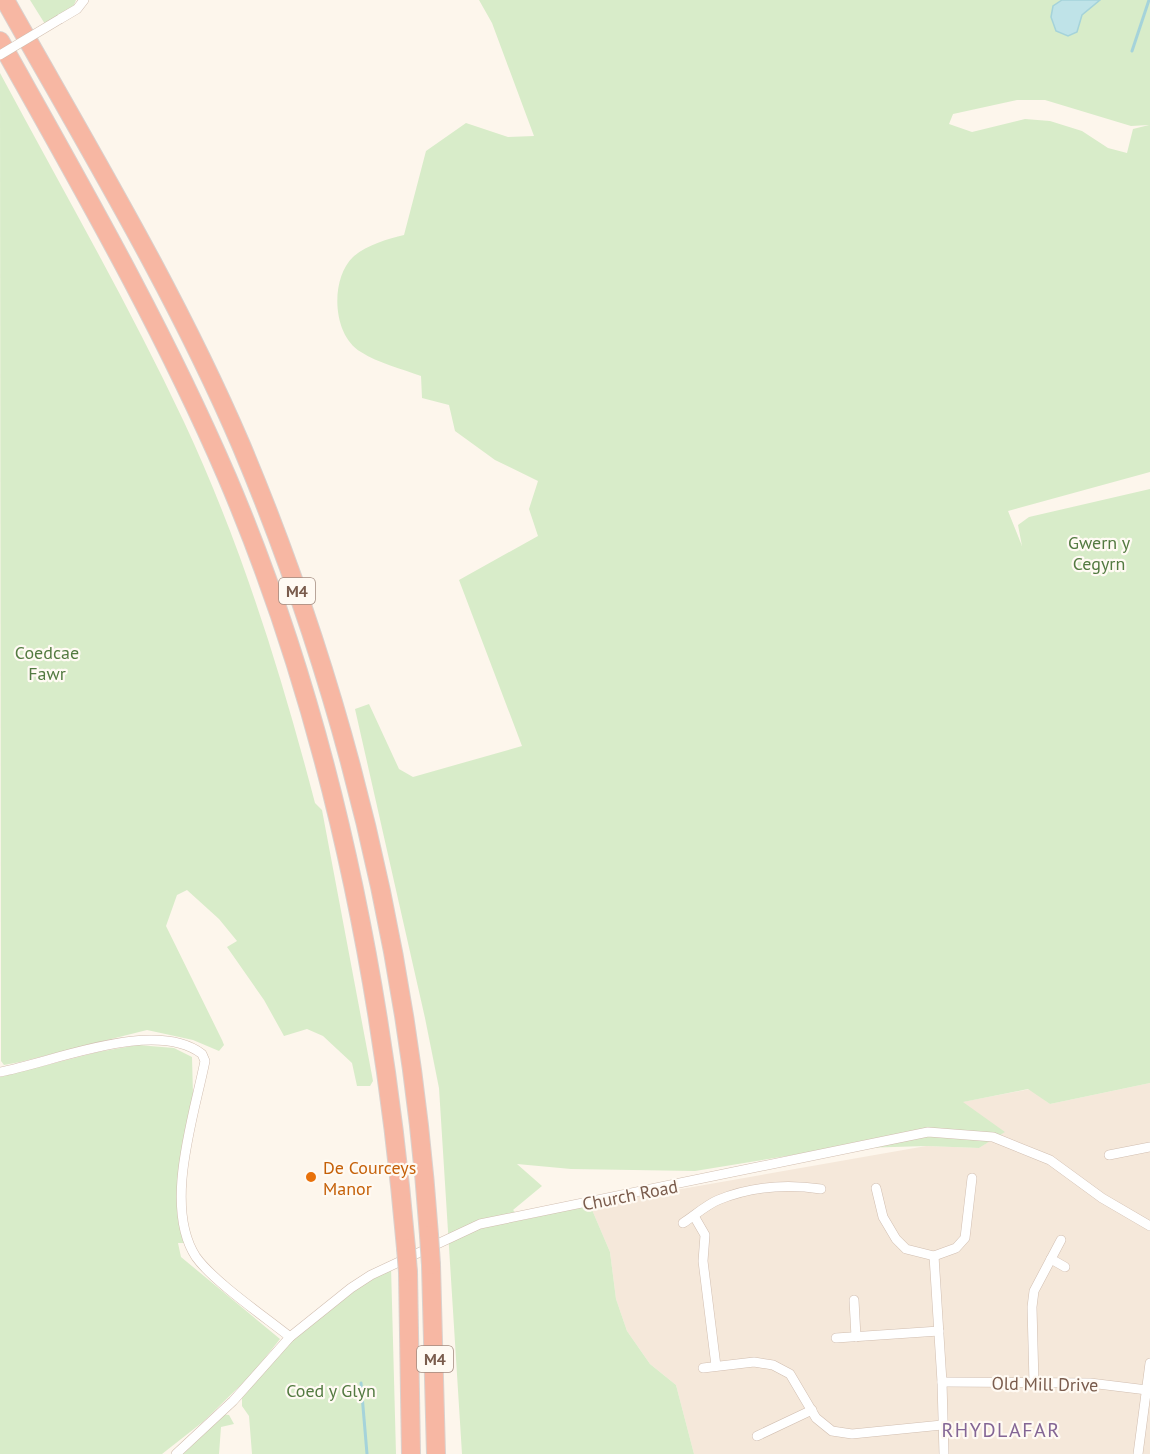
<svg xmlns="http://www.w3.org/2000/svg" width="1150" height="1454" font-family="'PT Sans',sans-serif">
<rect width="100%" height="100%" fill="#fdf6ec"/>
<!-- residential -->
<polygon fill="#f5e8da" points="1150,1083 1150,1454 694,1454 676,1385 650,1364 627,1331 616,1299 610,1252 590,1205 926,1146 979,1148 1004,1132 962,1102 1030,1089 1050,1104"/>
<!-- green -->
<g fill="#d8ecc9" fill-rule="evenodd">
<polygon points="30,0 76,0 71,12 45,24"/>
<path d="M 479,0 L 1150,0 L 1150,472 L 1008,511 L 1022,546 L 1018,525 L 1029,517 L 1150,489 L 1150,1083 L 1050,1104 L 1028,1089 L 963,1102 L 1005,1132 L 979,1148 L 926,1146 L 830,1149 L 695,1171 L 571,1169 L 517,1164 L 542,1186 L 513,1210 L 523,1220 L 590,1205 L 610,1252 L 616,1299 L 627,1331 L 650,1364 L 676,1385 L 694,1454 L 462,1454 L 439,1088 L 425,1018 L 355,709 L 369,704 L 399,769 L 413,777 L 522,746 L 459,580 L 538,536 L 529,509 L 538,481 L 495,460 L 455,431 L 449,405 L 422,398 L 421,376 C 402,369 378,363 361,352 C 332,335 330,279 353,257 C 366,245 388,239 404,235 L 426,151 L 466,123 L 508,137 L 534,136 L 492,23 ZM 1017,100 L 1045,100 L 1131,126 L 1149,125 L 1133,129 L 1127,153 L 1108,148 L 1082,131 L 1050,121 L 1025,119 L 972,132 L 949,124 L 953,114 Z"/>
<path d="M 0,73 C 62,189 128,303 184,422 C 241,544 281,673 315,803 L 322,810 L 373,1081 L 370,1086 L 357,1086 L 352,1063 L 323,1036 L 307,1029 L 284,1036 L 264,1000 L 227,947 L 237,941 L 219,919 L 187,890 L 177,895 L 166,926 L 222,1040 L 224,1045 L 219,1051 L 193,1040 L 147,1030 L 20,1062 L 4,1065 L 1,1061 Z"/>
<polygon points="138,1045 174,1048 192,1057 193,1095 182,1186 189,1243 178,1243 181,1257 280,1339 252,1374 204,1421 162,1454 0,1454 0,1077 98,1052"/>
<polygon points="391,1266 396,1454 252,1454 249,1416 242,1406 242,1398 309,1320"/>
<polygon points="221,1414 229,1415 234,1424 221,1427 219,1454 176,1454"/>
</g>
<!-- water -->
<polygon fill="#bfe3e8" stroke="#a5d3da" stroke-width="1.5" points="1062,0 1100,0 1082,15 1077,32 1068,36 1056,31 1051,17 1053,6"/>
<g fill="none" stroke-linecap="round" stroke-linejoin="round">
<!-- stream -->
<g stroke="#a5d3da" stroke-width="3">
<polyline points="1132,51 1149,0"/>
<polyline points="361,1383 367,1454"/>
</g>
<defs>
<g id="minor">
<polyline points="60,19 77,9 84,0"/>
<path d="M 0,1072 C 54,1062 155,1018 202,1054 L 205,1061 C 194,1116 163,1207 196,1257 C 213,1281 265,1317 290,1337"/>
<polyline points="1109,1155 1150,1147"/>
<polyline points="876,1188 883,1217 896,1239 906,1249 934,1256 956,1248 965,1238 972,1178"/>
<polyline points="694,1216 705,1235 703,1261 716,1366"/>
<path d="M 683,1223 C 694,1216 706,1205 718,1200 C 750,1187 787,1184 821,1189"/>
<polyline points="934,1256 942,1382 944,1454"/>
<polyline points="1051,1259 1065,1267"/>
<polyline points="854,1300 856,1337"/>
<polyline points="836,1338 939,1331"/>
<polyline points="703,1368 754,1362 773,1365 790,1374 816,1418 832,1431 852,1434 942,1425"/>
<polyline points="942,1382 1090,1383 1147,1390"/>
<polyline points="1034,1383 1032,1307 1034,1291 1061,1240"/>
<polyline points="757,1436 812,1410"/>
<polyline points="176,1454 233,1401 290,1337 351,1288 371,1275 480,1224 928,1132 993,1137 1050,1160 1102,1198 1150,1226"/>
<polyline points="1138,1454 1150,1363"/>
</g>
<g id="motorway">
<path d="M 5,0 C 87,146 175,291 241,445 C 347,697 410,963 429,1235"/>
<path d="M 0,41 C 80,184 162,326 227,477 C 331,721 383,984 406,1248"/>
<polyline points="431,1265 436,1454"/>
<polyline points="408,1272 411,1454"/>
</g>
</defs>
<!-- minor casing -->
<use href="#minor" stroke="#d1beb0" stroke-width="10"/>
<!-- motorway casing -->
<use href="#motorway" stroke="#dad1cd" stroke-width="20"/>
<!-- minor -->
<use href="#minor" stroke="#fff" stroke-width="9"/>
<!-- motorway -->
<use href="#motorway" stroke="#f7b7a3" stroke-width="18"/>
<defs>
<polyline id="minor-bridge" points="0,55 60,19"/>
<g id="motorway-bridge">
<polyline points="429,1235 431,1265"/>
<polyline points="406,1248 408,1272"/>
</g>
</defs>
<!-- minor-bridge casing -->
<use href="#minor-bridge" stroke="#d1beb0" stroke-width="10" stroke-linecap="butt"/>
<!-- motorway-bridge casing -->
<use href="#motorway-bridge" stroke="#dad1cd" stroke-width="20" stroke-linecap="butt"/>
<!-- minor-bridge -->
<use href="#minor-bridge" stroke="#fff" stroke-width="9"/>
<!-- motorway-bridge -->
<use href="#motorway-bridge" stroke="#f7b7a3" stroke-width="18"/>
</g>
<!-- markers -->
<circle fill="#e8710a" stroke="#fffaf3" stroke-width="2" cx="311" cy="1177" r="6"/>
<g text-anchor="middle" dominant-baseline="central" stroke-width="4.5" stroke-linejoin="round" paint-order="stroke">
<!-- shield labels -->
<g fill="#fffaf3" stroke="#a28b7f" stroke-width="1.5">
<rect x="279" y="578" width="36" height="26" rx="4.5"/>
<rect x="417" y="1346" width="36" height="26" rx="4.5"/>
</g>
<g font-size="16" font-weight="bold" fill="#7a5c4d">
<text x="297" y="591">M4</text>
<text x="435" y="1359">M4</text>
</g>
<!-- park labels -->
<g font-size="18" fill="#537a41" stroke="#fffaf3">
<text x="1099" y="542">Gwern y<tspan x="1099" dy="21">Cegyrn</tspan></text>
<text x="47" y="652">Coedcae<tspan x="47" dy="21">Fawr</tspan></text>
<text x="331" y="1390">Coed y Glyn</text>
</g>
<!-- food labels -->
<g font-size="18" fill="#c56008" stroke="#fffaf3" text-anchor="start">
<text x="323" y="1167">De Courceys<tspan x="323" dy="21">Manor</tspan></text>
</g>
<!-- street labels -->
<g font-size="18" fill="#7a5c4d" stroke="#fffaf3">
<text transform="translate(630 1195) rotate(-11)">Church Road</text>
<text transform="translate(1045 1384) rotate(1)">Old Mill Drive</text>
</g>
<!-- neighbourhood labels -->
<g font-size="20" letter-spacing="1.5" fill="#846695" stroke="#fffaf3">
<text x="1001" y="1430">RHYDLAFAR</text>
</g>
</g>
</svg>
